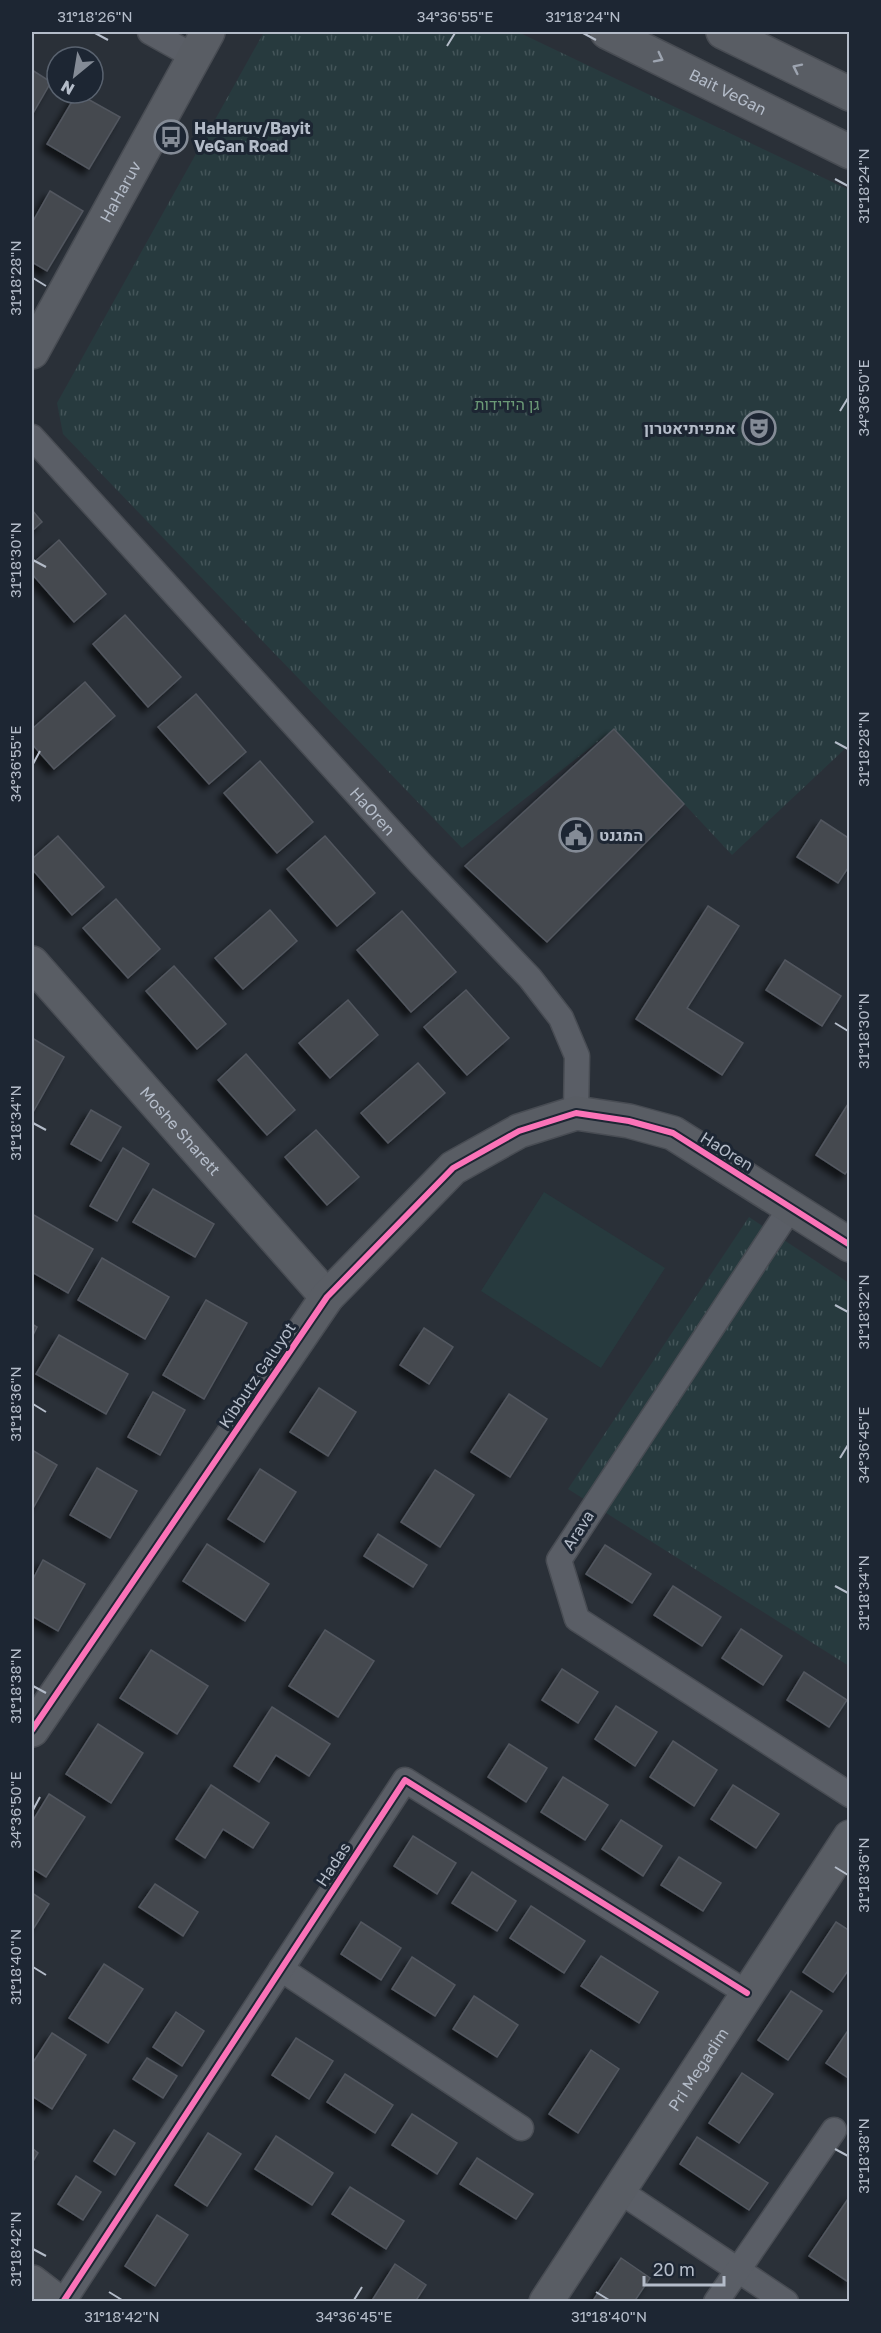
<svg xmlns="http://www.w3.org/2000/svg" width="881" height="2333" font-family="'Golos Text',Heebo,sans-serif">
<defs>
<pattern id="park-tufts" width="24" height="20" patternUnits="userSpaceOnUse" patternTransform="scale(1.5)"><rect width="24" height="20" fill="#273a3e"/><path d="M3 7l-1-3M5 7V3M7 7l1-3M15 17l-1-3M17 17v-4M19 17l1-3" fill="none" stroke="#445559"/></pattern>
<filter id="shadow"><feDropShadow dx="-5.5" dy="5.5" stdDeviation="3" flood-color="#0009"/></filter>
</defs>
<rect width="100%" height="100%" fill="#2a3038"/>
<!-- grass -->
<polygon fill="#273a3e" points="544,1192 665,1268 601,1368 481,1291"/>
<!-- park -->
<g fill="url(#park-tufts)">
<polygon points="264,32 518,32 849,190 849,745 732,855 614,729 462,848 63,434 57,403"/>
<polygon points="749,1217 849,1283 849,1666 568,1489"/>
</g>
<!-- building -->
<g fill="#444950" stroke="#52575f" stroke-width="1.5" filter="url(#shadow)">
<polygon points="32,70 51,82 32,115"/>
<polygon points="77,93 120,117 89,169 47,144"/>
<polygon points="50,191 83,211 47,271 32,262 32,223"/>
<polygon points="32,510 42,522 32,531"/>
<polygon points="59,540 106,594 74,622 32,574 32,564"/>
<polygon points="125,615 181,677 148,707 93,644"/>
<polygon points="85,682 115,716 54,769 32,744 32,729"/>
<polygon points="196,694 246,752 209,784 158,727"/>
<polygon points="614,729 684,804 547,942 465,866"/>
<polygon points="260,761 313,822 277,853 224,793"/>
<polygon points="821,820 850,839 850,865 838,883 797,857"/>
<polygon points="58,836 104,887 72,915 32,869 32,859"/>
<polygon points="325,836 375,893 337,926 287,869"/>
<polygon points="116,899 160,949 128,978 83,928"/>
<polygon points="708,906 739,926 687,1008 743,1043 722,1075 636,1019"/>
<polygon points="270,910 297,941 243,989 215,958"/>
<polygon points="402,911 456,972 411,1012 357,950"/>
<polygon points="785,960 841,996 822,1026 766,990"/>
<polygon points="174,966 226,1024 197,1049 146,991"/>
<polygon points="466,990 509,1038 467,1075 424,1027"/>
<polygon points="348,1000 378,1035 330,1078 299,1043"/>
<polygon points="32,1038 64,1057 32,1114"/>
<polygon points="246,1054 295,1110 267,1135 218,1080"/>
<polygon points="418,1063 445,1093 388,1143 361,1113"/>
<polygon points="848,1104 850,1167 845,1174 816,1155"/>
<polygon points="91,1110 121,1127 101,1161 71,1144"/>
<polygon points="316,1130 359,1177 327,1205 285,1157"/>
<polygon points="123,1148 149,1164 117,1221 90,1206"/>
<polygon points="153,1189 214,1224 195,1257 133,1222"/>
<polygon points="32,1214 93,1249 68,1293 32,1272"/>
<polygon points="102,1258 169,1297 145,1339 78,1300"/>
<polygon points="206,1300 247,1323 204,1399 163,1375"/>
<polygon points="32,1324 37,1327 32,1337"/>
<polygon points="424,1328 453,1347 429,1384 400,1365"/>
<polygon points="59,1335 128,1374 106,1414 36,1374"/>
<polygon points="319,1388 356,1412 328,1456 290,1432"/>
<polygon points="153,1392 185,1410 160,1455 128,1437"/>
<polygon points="509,1394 547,1419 510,1477 471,1452"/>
<polygon points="32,1450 57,1465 32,1510"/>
<polygon points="97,1468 137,1491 110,1538 70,1515"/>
<polygon points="260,1469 296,1492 264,1542 228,1519"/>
<polygon points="435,1470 474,1495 440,1547 401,1522"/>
<polygon points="378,1534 427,1565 413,1587 364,1556"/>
<polygon points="207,1544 269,1584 245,1621 183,1581"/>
<polygon points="605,1545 651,1574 632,1603 586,1574"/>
<polygon points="43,1560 85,1584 58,1631 32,1616 32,1581"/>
<polygon points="673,1586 721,1617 702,1646 654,1615"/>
<polygon points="741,1629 782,1656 763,1685 722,1658"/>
<polygon points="325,1630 374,1661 338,1717 289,1686"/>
<polygon points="151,1650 208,1686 177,1734 120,1698"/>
<polygon points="562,1669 598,1692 578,1723 542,1700"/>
<polygon points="804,1672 847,1700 829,1727 787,1700"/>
<polygon points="616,1706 657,1732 635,1766 595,1739"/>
<polygon points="272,1707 330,1744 309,1776 276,1755 259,1782 234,1766"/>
<polygon points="98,1724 143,1753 111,1803 66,1774"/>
<polygon points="673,1741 717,1770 694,1806 650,1777"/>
<polygon points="509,1744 547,1768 526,1802 488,1777"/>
<polygon points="563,1777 608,1805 585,1840 541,1812"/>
<polygon points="211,1785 269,1823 253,1848 223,1829 205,1858 176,1839"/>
<polygon points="733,1785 779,1814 756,1848 711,1819"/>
<polygon points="49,1794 85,1817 46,1877 32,1868 32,1822"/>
<polygon points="621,1820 662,1846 643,1876 602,1849"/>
<polygon points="413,1836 456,1863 437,1894 394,1866"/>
<polygon points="679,1857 721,1883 703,1911 661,1885"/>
<polygon points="472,1872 516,1901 497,1931 452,1903"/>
<polygon points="155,1884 198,1912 183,1936 139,1907"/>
<polygon points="32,1893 49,1904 32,1931"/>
<polygon points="531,1906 585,1941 564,1973 510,1938"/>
<polygon points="361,1922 401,1948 381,1980 341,1954"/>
<polygon points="836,1922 850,1931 850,1968 833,1992 803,1972"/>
<polygon points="601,1956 658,1992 639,2023 581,1986"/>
<polygon points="412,1957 455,1985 435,2016 392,1989"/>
<polygon points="104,1964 143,1989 108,2043 69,2018"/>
<polygon points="791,1991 822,2011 788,2060 758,2040"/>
<polygon points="474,1996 518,2025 497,2057 453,2029"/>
<polygon points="176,2012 204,2031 182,2066 153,2047"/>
<polygon points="847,2032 850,2034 850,2079 826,2063"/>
<polygon points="52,2033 86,2055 52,2109 32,2096 32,2064"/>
<polygon points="296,2038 333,2061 309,2099 272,2075"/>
<polygon points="591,2050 619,2069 578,2133 549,2114"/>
<polygon points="147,2058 177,2076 163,2098 133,2079"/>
<polygon points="742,2073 773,2094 739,2143 709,2123"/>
<polygon points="345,2074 393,2105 375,2133 327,2102"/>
<polygon points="412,2114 457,2143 437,2174 392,2145"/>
<polygon points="114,2130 135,2143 115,2175 94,2161"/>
<polygon points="208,2133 241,2154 207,2206 175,2185"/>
<polygon points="276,2136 333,2173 312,2205 255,2169"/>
<polygon points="697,2137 768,2183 749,2210 680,2164"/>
<polygon points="32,2148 38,2153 32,2163"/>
<polygon points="477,2158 533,2194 516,2219 460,2184"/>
<polygon points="76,2176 101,2192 83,2220 58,2204"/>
<polygon points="350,2187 404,2221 386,2249 332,2214"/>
<polygon points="850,2196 850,2283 809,2256"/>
<polygon points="157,2215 188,2235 155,2286 125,2266"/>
<polygon points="621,2258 650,2278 634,2302 592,2302"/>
<polygon points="395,2264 426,2285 415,2302 371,2302"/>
</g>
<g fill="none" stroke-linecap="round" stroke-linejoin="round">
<defs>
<g id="street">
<polyline points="150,32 193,56"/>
<path id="s1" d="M 32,437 L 419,862 L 530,978 L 561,1018 L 577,1056 L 576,1113"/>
<polyline points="791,1207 559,1560 577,1619 850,1795"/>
<polyline points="281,1969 521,2128"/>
<polyline points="618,2190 786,2302"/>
<polyline points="63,2302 405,1780 747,1993"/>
<polyline points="716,2302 834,2130"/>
</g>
<g id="secondary">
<path id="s2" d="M 607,32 L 850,152"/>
<polyline points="723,32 850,94"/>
<path id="s3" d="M 32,352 L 208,32"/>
<path id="s4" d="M 32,963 L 327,1297"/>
<polyline points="32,1730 327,1297 453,1168 519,1131 576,1113 629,1121 673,1133 850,1245"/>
<polyline points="32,2282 58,2302"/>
<path id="s5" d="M 546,2302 L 850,1837"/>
</g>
</defs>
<!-- street casing -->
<use href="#street" stroke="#484c53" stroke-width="27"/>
<!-- secondary casing -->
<use href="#secondary" stroke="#484c53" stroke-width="36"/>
<!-- street -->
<use href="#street" stroke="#5a5e66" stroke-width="24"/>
<!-- secondary -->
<use href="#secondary" stroke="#595d64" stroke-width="33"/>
<defs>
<g id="cycleway">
<polyline points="32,1730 327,1297 453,1168 519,1131 576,1113 629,1121 673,1133 850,1245"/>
<polyline points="63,2302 405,1780 747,1993"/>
</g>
</defs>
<!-- cycleway casing -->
<use href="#cycleway" stroke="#1d2633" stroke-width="10"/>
<!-- cycleway -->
<use href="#cycleway" stroke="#fb73b8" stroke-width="6"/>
</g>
<!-- one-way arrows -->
<defs><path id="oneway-chevron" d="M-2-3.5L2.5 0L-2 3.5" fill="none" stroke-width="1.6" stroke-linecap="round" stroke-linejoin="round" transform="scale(1.5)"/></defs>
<g stroke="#9da4b0">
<use href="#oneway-chevron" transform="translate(659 58) rotate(27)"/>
<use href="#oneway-chevron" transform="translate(797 68) rotate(-154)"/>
</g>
<!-- ticks -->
<path fill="none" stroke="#b4bcc9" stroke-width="2" d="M 95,33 L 108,40M 583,33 L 596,40M 447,46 L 455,33M 835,179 L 848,186M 33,278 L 46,286M 840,411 L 848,398M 33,560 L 46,567M 835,742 L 848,749M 33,764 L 40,751M 835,1023 L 848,1031M 33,1123 L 46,1130M 835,1305 L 848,1312M 33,1404 L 46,1412M 840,1458 L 848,1445M 835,1586 L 848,1593M 33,1686 L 46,1693M 33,1810 L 40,1797M 835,1867 L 848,1875M 33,1967 L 46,1975M 835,2149 L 848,2156M 33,2249 L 46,2256M 109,2292 L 122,2300M 596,2292 L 609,2300M 354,2300 L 362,2287"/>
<!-- icons -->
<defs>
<symbol id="bus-ring" viewBox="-11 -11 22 22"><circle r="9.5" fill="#1d2633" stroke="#848b96" stroke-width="1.5"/><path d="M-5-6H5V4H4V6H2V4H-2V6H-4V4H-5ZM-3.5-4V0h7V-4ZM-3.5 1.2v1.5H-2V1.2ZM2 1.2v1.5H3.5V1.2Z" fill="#848b96"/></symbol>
<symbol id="theatre-ring" viewBox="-11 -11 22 22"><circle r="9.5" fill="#1d2633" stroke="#848b96" stroke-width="1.5"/><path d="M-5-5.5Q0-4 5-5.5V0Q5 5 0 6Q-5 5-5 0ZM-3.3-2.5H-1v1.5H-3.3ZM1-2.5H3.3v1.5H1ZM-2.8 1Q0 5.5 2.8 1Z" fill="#848b96"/></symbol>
<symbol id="civic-ring" viewBox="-11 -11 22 22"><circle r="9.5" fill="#1d2633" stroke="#848b96" stroke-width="1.5"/><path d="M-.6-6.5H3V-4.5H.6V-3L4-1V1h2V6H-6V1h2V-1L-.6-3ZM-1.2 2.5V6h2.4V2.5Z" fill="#848b96"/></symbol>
</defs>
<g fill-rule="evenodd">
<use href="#bus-ring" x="152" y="118" width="38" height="38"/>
<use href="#theatre-ring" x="740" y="409" width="38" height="38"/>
<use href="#civic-ring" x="557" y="816" width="38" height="38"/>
</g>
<g text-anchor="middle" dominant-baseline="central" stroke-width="6" stroke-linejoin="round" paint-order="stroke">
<!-- street labels -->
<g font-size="16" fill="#b4bcc9" stroke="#1d2633">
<text stroke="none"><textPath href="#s2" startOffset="135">Bait VeGan</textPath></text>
<text stroke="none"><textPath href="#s3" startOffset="183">HaHaruv</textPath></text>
<text stroke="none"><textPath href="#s1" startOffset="506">HaOren</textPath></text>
<text stroke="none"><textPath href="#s4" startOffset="224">Moshe Sharett</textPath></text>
<text transform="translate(727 1151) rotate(32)">HaOren</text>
<text transform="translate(257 1375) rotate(-56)">Kibbutz Galuyot</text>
<text transform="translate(578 1530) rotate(-57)">Arava</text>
<text transform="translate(333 1864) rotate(-57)">Hadas</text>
<text stroke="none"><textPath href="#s5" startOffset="278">Pri Megadim</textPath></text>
</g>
<!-- poi labels -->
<g font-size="16" font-weight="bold" fill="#b4bcc9" stroke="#1d2633" text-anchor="start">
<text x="194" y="128">HaHaruv/Bayit<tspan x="194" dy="18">VeGan Road</tspan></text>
<text x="736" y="428" text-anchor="end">אמפיתיאטרון</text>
<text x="599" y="835">המגנט</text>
</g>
<!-- park labels -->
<g font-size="16" fill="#6b9a76" stroke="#1d2633">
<text x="507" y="404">גן הידידות</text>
</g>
</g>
<!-- border -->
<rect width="881" height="2333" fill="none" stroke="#1d2633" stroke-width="66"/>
<!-- north arrow -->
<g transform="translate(75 75) rotate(210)"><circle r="28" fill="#1d2633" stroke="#59626f" stroke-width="1.5"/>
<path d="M0-4.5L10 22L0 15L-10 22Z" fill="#848b96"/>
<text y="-9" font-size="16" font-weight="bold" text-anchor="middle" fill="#b4bcc9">N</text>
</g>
<!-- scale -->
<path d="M644 2276v9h80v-9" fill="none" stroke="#b4bcc9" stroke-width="3"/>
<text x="653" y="2276" font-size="18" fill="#b4bcc9" stroke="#1d2633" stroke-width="4.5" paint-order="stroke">20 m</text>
<rect x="33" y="33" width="815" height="2267" fill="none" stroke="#b4bcc9" stroke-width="2"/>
<g font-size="15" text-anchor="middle" fill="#b4bcc9">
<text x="95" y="22">31°18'26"N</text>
<text x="455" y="22">34°36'55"E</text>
<text x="583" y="22">31°18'24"N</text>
<text transform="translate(864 186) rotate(-90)" y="5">31°18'24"N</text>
<text transform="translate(16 278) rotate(-90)" y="5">31°18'28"N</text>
<text transform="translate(864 398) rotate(-90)" y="5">34°36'50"E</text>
<text transform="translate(16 560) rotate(-90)" y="5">31°18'30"N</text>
<text transform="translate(864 749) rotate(-90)" y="5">31°18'28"N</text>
<text transform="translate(16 764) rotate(-90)" y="5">34°36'55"E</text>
<text transform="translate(864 1031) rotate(-90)" y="5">31°18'30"N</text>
<text transform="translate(16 1123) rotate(-90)" y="5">31°18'34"N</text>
<text transform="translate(864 1312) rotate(-90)" y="5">31°18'32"N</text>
<text transform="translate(16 1404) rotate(-90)" y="5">31°18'36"N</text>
<text transform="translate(864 1445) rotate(-90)" y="5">34°36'45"E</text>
<text transform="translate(864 1593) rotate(-90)" y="5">31°18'34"N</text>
<text transform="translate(16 1686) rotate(-90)" y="5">31°18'38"N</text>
<text transform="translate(16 1810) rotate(-90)" y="5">34°36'50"E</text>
<text transform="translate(864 1875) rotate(-90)" y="5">31°18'36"N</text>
<text transform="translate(16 1967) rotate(-90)" y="5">31°18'40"N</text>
<text transform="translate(864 2156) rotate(-90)" y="5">31°18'38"N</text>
<text transform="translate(16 2249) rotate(-90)" y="5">31°18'42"N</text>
<text x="122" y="2322">31°18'42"N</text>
<text x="354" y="2322">34°36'45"E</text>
<text x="609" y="2322">31°18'40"N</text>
</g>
</svg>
